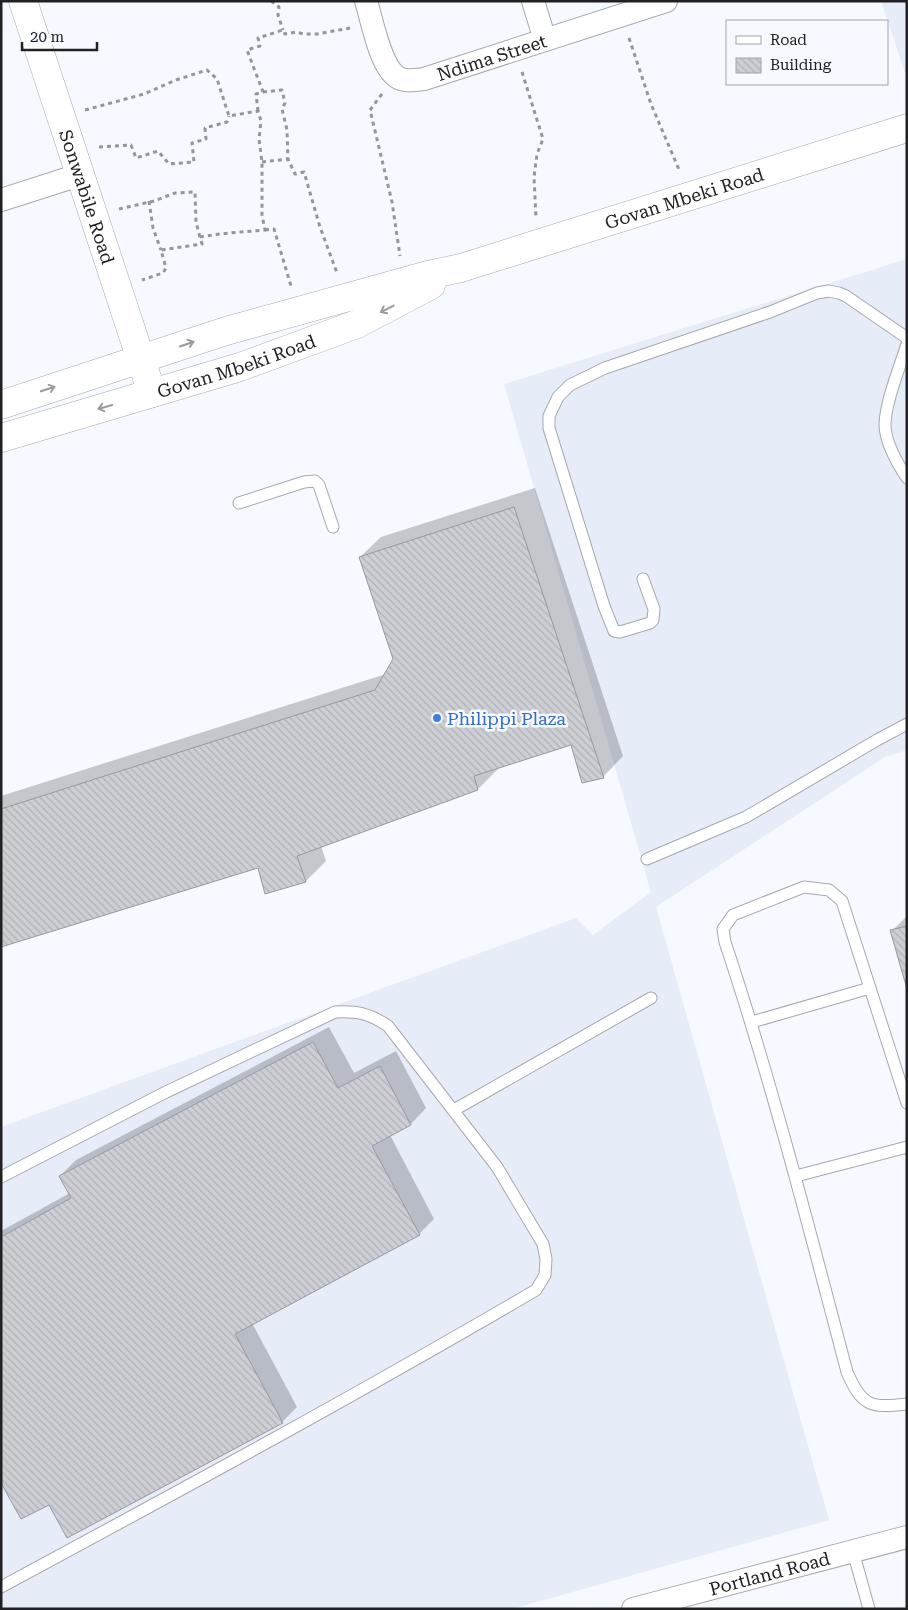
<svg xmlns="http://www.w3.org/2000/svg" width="908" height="1610" font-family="'Roboto Serif',serif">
<defs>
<pattern id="building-back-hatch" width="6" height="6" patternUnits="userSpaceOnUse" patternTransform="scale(1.25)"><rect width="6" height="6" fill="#cdcfd5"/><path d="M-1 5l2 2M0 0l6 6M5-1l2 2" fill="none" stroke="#b0b1b7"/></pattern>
</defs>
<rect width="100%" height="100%" fill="#f6f9ff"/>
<!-- built -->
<g fill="#e7ecf9">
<polygon points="881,1 907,1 907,76 906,76"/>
<polygon points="907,259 907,750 885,757 656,907 829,1520 512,1609 1,1609 1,1127 576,918 593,935 651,892 504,384"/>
</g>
<!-- shadow -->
<g fill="#0003">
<polygon points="535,488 623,756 603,777 572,744 498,767 498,769 478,789 321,846 326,861 306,881 265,892 258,866 1,946 1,796 386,674 394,660 360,557 381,537"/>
<polygon points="907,916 907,985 892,931"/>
<polygon points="329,1027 354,1073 396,1051 426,1108 411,1124 390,1135 434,1219 419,1234 252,1323 297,1407 282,1422 49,1503 1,1481 1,1231 70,1193 60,1176 76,1160"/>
</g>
<!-- building -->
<g fill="url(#building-back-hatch)" stroke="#96999e">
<polygon points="514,507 604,778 582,783 571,745 474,776 478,790 297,856 306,882 265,894 258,868 1,947 1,809 375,690 393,659 359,557"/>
<polygon points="907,926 907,989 890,930"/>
<polygon points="313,1042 338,1088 380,1066 411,1125 372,1146 420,1235 235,1334 283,1423 67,1538 49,1505 21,1519 1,1483 1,1237 71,1198 59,1176"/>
</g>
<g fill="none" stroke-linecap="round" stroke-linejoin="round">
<defs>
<g id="service">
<path d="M 907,344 C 900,367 886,400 885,424 C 885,443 897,463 907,478"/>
<polyline points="239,503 304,482 315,481 319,485 333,527"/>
<polyline points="643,579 654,609 653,620 650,623 620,632 614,631 604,606 549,428 549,416 558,397 570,385 605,368 770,312 817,293 829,291 839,293 846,296 907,338"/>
<polyline points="647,859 746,817 877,740 907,724"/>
<polyline points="752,1022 870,988"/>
<path d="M 907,1103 L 842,901 L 829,890 L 804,887 L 733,915 L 723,929 L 725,942 C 772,1083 809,1228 847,1372 C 862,1407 871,1408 907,1404"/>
<polyline points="454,1110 651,998"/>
<polyline points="796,1176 907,1147"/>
<path d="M 1,1177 L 166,1092 L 335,1012 C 357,1011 369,1013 388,1026 L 497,1167 L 543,1244 L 546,1259 L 545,1275 L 536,1290 C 360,1393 181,1490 1,1587"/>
<polyline points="853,1551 869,1609"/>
</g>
<g id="minor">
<path id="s1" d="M 366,1 C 372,20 380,66 397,77 C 404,82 415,80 424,79 L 666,1"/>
<polyline points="533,1 545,40"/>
<polyline points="1,200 79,175"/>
<path id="s2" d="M 633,1609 L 907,1537"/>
</g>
<g id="tertiary">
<path id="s3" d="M 23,1 L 152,393"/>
</g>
<g id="secondary">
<path id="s4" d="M 1,405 L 226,331 L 428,275 L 461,268 L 907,128"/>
<path id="s5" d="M 1,438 L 240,367 L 357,324 L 431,285"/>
</g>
</defs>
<!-- service casing -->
<use href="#service" stroke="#a6a8ad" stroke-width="13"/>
<!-- minor casing -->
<use href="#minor" stroke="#a6a8ad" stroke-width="24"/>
<!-- tertiary casing -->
<use href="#tertiary" stroke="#a6a8ad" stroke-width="29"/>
<!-- secondary casing -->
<use href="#secondary" stroke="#a6a8ad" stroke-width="29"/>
<!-- path -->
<g stroke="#94969a" stroke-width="3" stroke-dasharray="4 4" stroke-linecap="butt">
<polyline points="271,1 279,7 278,15 283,30"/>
<polyline points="629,38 651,104 680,172"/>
<polyline points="522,72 543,139 537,154 534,177 536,218"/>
<polyline points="263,92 282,90 285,103 282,109 287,130 288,159 295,174 304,172 320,227 337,273"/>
<polyline points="382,94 370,110 392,202 400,256"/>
<path d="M 85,110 L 144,94 L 176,80 L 207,70 L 217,79 L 229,116 L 258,111 L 261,121 L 259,139 L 262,162 L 262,215 L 265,230 C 243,232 222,233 200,237 L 202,244 L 161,250 L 166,268 L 163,273 L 142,280"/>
<polyline points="258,111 256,94 263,92 247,50 260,46 258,38 283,30 285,34 296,32 304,34 317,34 350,28"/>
<polyline points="99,147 131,145 136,158 158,151 169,164 194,162 192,143 206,139 205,128 227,122 229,116"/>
<polyline points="262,162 288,159"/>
<polyline points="149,201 153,228 161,250"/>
<polyline points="119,209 154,201 175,193 195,192 196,222 200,237"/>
<polyline points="265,230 274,229 291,286"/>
</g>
<!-- service -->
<use href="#service" stroke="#fff" stroke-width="11"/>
<!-- minor -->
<use href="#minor" stroke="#fff" stroke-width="22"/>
<!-- tertiary -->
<use href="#tertiary" stroke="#fff" stroke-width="28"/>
<!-- secondary -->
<use href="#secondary" stroke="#fff" stroke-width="28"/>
</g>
<!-- one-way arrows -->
<defs><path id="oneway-shaft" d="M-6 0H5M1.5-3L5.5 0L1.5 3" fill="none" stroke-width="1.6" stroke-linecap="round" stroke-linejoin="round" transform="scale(1.25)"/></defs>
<g stroke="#9b9b9c">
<use href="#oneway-shaft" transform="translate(387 309) rotate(153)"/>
<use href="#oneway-shaft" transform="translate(187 344) rotate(-19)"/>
<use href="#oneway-shaft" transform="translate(48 389) rotate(-18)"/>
<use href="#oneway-shaft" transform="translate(105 407) rotate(164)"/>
</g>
<!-- markers -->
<circle fill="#3f7fe0" stroke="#f6f9ff" stroke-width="2" cx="437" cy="718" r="5"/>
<g text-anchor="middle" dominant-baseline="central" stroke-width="5" stroke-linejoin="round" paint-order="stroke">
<!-- street labels -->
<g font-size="18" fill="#212124" stroke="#f6f9ff">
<text stroke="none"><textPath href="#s1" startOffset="182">Ndima Street</textPath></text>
<text stroke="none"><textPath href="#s3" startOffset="206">Sonwabile Road</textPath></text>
<text stroke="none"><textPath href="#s4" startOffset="714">Govan Mbeki Road</textPath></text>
<text stroke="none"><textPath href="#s5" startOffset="246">Govan Mbeki Road</textPath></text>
<text stroke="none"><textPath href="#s2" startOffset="141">Portland Road</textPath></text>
</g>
<!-- shop labels -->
<g font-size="18" fill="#366cbe" stroke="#f6f9ff" text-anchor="start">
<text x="447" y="718">Philippi Plaza</text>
</g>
</g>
<!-- border -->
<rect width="908" height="1610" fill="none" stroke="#212124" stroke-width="5"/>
<!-- legend -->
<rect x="726" y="20" width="162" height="65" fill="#f6f9ff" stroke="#a1a3a7"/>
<rect x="736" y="36" width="25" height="8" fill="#ffffff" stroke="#a1a3a7"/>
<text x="770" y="45" font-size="15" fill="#212124">Road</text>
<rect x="736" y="58" width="25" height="15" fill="url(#building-back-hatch)" stroke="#a1a3a7"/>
<text x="770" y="70" font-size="15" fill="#212124">Building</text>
<!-- scale -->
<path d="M22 42v8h75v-8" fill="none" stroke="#212124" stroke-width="2.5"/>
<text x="30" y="42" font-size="15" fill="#212124" stroke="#f6f9ff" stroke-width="4" paint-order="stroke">20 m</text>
</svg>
